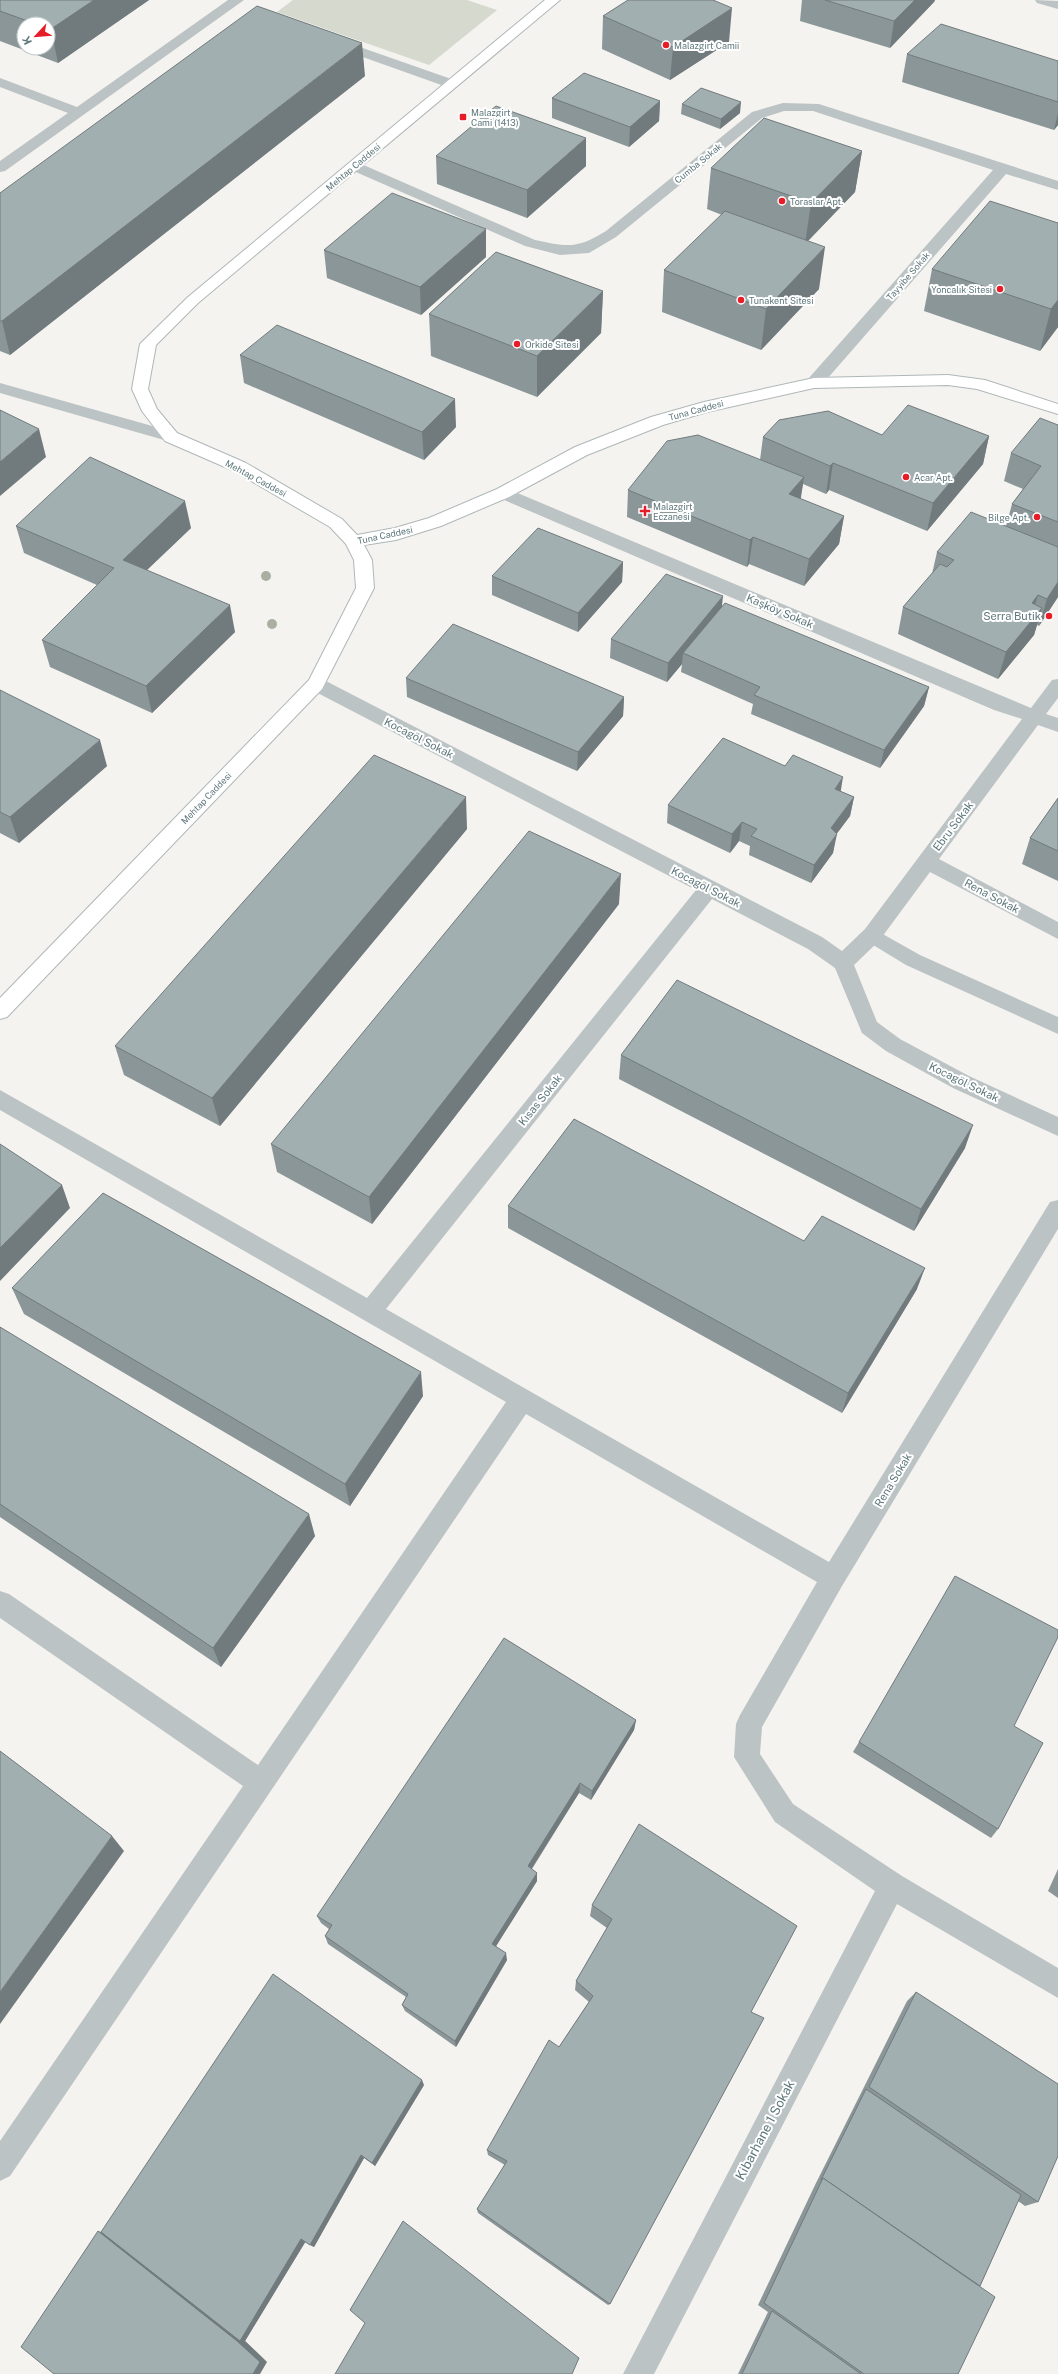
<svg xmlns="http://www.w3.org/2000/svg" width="1058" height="2374" font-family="'Public Sans',sans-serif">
<rect width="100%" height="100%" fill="#f4f3ef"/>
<!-- green -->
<polygon fill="#d5d9ce" points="293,0 467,0 497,10 429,65 277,12"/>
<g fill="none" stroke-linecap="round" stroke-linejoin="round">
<defs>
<polygon id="secondary" points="545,0 560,0 198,303 156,345 148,389 157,409 177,433 246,463 342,519 357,535 395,528 429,518 497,489 575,447 651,417 704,402 814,378 948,375 985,380 1058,404 1058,414 977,389 948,385 814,388 707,412 663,425 587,455 509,497 441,526 396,540 364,545 372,560 374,588 322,689 7,1017 0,1019 0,998 309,680 356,588 354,560 346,544 330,527 234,471 165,441 142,411 132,389 140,344 188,297"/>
</defs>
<!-- secondary casing -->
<use href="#secondary" stroke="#afb7b9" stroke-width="2"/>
<!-- lane -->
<polygon fill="#bcc3c4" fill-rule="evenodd" points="872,928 920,955 1058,1017 1058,1034 906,965 865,940 862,935 865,930"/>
<!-- street -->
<g fill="#bcc3c4" fill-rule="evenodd">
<polygon points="228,0 244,0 5,171 0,172 0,161 68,113 0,87 0,78 77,107"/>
<polygon points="1035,0 1058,1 1058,9 1037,3"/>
<polygon points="334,38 457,81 459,84 452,88 447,87 329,45 327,42"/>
<path d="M 783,103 L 819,104 L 1058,181 L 1058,190 L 1006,174 L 820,387 L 808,387 L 806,383 L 808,379 L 993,170 L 813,111 L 784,111 L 762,118 L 616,237 L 589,253 L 560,255 L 525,246 L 349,169 L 347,166 L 354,162 L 359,163 L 535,240 C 568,247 577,249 606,231 L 752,112 Z"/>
<polygon points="0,383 177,433 179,437 177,441 171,442 0,393"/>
<polygon points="503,487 1031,708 1052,680 1058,679 1058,698 1046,714 1058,718 1058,732 1038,725 939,859 1058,922 1058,939 930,872 879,941 854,965 877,1022 900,1039 969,1076 1058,1117 1058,1136 953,1088 886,1051 862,1033 835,968 808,949 712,899 386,1309 829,1562 1050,1202 1058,1200 1058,1229 842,1586 762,1727 760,1754 793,1804 902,1876 1058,1968 1058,1998 897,1904 654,2374 623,2374 875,1891 775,1822 734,1757 736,1724 740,1715 817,1582 526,1414 10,2176 0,2181 0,2141 243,1786 0,1618 0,1591 9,1594 258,1765 506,1402 0,1110 0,1090 367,1298 696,890 310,689 307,684 310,679 316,678 322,679 822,937 842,951 865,929 1022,719 994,710 497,497 495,493 497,489"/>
</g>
<!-- secondary -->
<use href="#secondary" fill="#fff" fill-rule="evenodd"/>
</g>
<!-- trees -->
<g fill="#a9afa1">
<circle cx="266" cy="576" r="5"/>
<circle cx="272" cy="624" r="5"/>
</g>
<!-- wall -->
<g fill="#8b9698" fill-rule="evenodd">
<path d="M 0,0 L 149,0 L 58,63 L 0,41 ZM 24,24 L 48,24 L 48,48 L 24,48 Z"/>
<polygon points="628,0 714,0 729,42 670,80 602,49 603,16"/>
<polygon points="802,0 935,0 934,2 890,48 800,21"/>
<polygon points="907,54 1058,61 1058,125 1054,130 902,82"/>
<polygon points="365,76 10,355 0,351 0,193"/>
<polygon points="552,98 660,101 659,121 629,147 552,118"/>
<polygon points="682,104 740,113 720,129 681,114"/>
<polygon points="862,151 855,192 808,241 819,289 761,350 662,312 664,270 722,215 707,209 711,168"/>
<polygon points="436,156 586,166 527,218 437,184"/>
<polygon points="1058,223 1058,327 1040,351 924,311 932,269"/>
<polygon points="324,250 486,257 421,315 327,278"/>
<polygon points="603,291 601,333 537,397 431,356 429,314"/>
<polygon points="240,355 456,427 424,460 244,383"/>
<polygon points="1058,425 1058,597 1039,626 1037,625 1034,635 998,679 898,634 903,607 932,574 937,552 1006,526 1012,504 1023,489 1004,481 1011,453"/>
<polygon points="882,435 989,436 983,464 927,531 829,490 826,494 803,484 800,499 844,516 839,544 804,586 749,564 747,567 627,517 628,490 760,460 763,437"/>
<polygon points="16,526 191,528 147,570 235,632 152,713 50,667 42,640 97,585 24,553"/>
<polygon points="623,562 622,582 578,632 492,595 492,576"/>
<polygon points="722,606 929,687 924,706 880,768 751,714 753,704 681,672 682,664 667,682 610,658 611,639"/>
<polygon points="406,678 624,697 623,716 577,771 407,697"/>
<polygon points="0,690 107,766 19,843 0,833"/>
<polygon points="840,791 854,797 850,816 836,834 833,853 811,883 749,855 750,846 739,841 730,853 667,823 668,805"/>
<polygon points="1058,798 1058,881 1022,864 1030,838"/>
<polygon points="467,829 220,1126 124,1075 115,1046"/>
<polygon points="619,904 372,1224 277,1172 271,1144"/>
<polygon points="621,1055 965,1148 914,1231 619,1079"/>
<polygon points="508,1206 804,1241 917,1289 842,1413 508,1228"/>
<polygon points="12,1288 423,1396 350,1506 24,1314"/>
<polygon points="0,1327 315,1536 221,1667 0,1517"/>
<polygon points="636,1720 634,1730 591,1800 579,1793 532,1869 537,1873 537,1881 496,1946 507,1960 456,2047 405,2011 402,2005 406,1997 328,1944 325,1936 329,1929 321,1923 317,1916"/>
<polygon points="1014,1726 998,1829 991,1838 853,1752 859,1742"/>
<polygon points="1058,1869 1058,1898 1048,1891"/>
<polygon points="592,1905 751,2012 610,2304 608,2305 478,2213 477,2209 505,2165 488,2155 487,2150 559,2047 589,2002 575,1990 576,1981 607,1928 590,1916"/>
<polygon points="916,1992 1038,2202 1025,2206 1018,2201 980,2286 958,2374 738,2374 768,2312 758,2305 816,2183 907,2001"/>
<polygon points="424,2085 375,2166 364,2158 314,2247 305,2242 245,2341 267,2362 101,2232"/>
</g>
<!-- shaded-wall -->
<g fill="#717a7c">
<polygon points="94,0 149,0 58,63 51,29"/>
<polygon points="708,0 714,0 713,21 732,8 729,42 670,80 673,47"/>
<polygon points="915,0 935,0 934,2 890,48 894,21"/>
<polygon points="362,43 365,76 10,355 2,321"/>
<polygon points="660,101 659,121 629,147 630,127"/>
<polygon points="741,102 740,113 720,129 721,119"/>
<polygon points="1058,113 1058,125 1054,130"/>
<polygon points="586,138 586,166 527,218 527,190"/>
<polygon points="862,151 855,192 805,244 811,203"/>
<polygon points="486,229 486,257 421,315 420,287"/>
<polygon points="825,247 819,289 761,350 766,309"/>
<polygon points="603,291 601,333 537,397 537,356"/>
<polygon points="1058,300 1058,327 1040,351 1051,309"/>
<polygon points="455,399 456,427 424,460 422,432"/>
<polygon points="39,429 46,457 0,496 0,462"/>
<polygon points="989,436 983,464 927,531 933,503"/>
<polygon points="833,463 829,490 826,494 830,466"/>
<polygon points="804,477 800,504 789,494"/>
<polygon points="185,501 191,528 129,587 123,560"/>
<polygon points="844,516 839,544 804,586 809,559"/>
<polygon points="753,537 749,564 747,567 750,540"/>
<polygon points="623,562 622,582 578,632 578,613"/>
<polygon points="1058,582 1058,597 1039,626 1047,599"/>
<polygon points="1038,595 1030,622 1042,608 1034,635 998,679 1006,652 1032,603"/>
<polygon points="723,596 721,616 683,653 682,664 667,682 668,663"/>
<polygon points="230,605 235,632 152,713 146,686"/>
<polygon points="929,687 924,706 880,768 884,750"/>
<polygon points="624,697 623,716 577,771 578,752"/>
<polygon points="100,740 107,766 19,843 10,817"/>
<polygon points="843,777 840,796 835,789"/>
<polygon points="466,797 467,829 220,1126 212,1098"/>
<polygon points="854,797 850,816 827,847 831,828"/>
<polygon points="742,822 739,841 730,853 732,834"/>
<polygon points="837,834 833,853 811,883 814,865"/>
<polygon points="621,874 619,904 372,1224 369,1197"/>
<polygon points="973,1125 965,1148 914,1231 921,1209"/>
<polygon points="62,1185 70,1208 0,1281 0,1248"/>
<polygon points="925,1268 917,1289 842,1413 848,1393"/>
<polygon points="421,1372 423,1396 350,1506 345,1484"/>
<polygon points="309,1514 315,1536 221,1667 213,1648"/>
<polygon points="636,1720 634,1730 591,1800 592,1791"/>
<polygon points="580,1783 579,1793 528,1874 528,1866"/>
<polygon points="112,1836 124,1851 0,2024 0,1992"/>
<polygon points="537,1873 537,1881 493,1951 492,1944"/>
<polygon points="506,1953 507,1960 456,2047 455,2041"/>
<polygon points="422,2080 424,2085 375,2166 372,2163"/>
<polygon points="361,2155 364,2158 314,2247 310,2245"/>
<polygon points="98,2231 109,2235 301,2239 306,2241 245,2341 267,2362 260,2374 253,2374"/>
</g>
<!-- building -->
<g fill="#a2afb1" stroke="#717a7c">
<polygon points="0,0 94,0 51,29 48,28 48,24 36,24 0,11"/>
<polygon points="628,0 713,0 732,8 673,47 603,16"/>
<polygon points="825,0 915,0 894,21"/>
<polygon points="257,6 362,43 2,321 0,321 0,193"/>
<polygon points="941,24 1058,61 1058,102 907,54"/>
<polygon points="584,73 660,101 630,127 552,98"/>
<polygon points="701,88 741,102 721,119 682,104"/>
<polygon points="496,106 586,138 527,190 436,156"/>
<polygon points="764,118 862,151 811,203 711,168"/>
<polygon points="392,193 486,229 420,287 324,250"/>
<polygon points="990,201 1058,223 1058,300 1051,309 932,269"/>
<polygon points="725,211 825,247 766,309 664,270"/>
<polygon points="496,252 603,291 537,356 429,314"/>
<polygon points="277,325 455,399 422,432 240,355"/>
<polygon points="908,405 989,436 933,503 833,463 830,466 763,437 779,420 828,411 882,435"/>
<polygon points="0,410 39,429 0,462"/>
<polygon points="1040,418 1058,425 1058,522 1012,504 1041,466 1011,453"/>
<polygon points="698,435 804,477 789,494 844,516 809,559 753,537 750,540 628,490 667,441"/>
<polygon points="90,457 185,501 123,560 230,605 146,686 42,640 114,568 16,526"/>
<polygon points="971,512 1058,547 1058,582 1047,599 1038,595 1032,603 1042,608 1006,652 903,607 940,564 947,567 954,560 937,552"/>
<polygon points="538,528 623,562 578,613 492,576"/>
<polygon points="666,574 723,596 668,663 611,639"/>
<polygon points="725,603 929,687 884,750 754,695 760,687 683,653"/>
<polygon points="453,624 624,697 578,752 406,678"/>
<polygon points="0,690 100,740 10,817 0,812"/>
<polygon points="723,738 785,766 793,755 843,777 835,789 854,797 831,828 837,834 814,865 751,836 757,829 742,822 732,834 668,805"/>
<polygon points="374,755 466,797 212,1098 115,1046"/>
<polygon points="1058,798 1058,851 1030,838"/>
<polygon points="529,831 621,874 369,1197 271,1144"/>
<polygon points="677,980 973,1125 921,1209 621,1055"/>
<polygon points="574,1119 804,1241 822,1216 925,1268 848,1393 508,1206"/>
<polygon points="0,1144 62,1185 0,1248"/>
<polygon points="103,1193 421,1372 345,1484 12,1288"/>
<polygon points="0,1327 309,1514 213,1648 0,1504"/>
<polygon points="955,1576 1058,1630 1058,1637 1014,1726 1043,1743 998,1829 859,1742"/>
<polygon points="504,1638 636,1720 592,1791 580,1783 528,1866 537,1873 492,1944 506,1953 455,2041 402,2005 408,1994 325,1936 332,1925 317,1916"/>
<polygon points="0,1751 112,1836 0,1992"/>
<polygon points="639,1824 797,1926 751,2012 764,2018 610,2304 477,2209 507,2161 487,2150 549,2040 559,2047 593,1996 576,1981 612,1919 592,1905"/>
<polygon points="273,1974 422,2080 372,2163 361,2155 310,2245 301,2239 240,2341 101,2232"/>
<polygon points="916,1992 1058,2084 1058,2156 1038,2202 869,2087"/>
<polygon points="866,2089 1021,2195 980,2286 823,2178 821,2180"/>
<polygon points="823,2178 995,2297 958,2374 864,2374 764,2303"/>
<polygon points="403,2221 579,2358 572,2374 335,2374 365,2323 350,2310"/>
<polygon points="98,2231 237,2341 260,2362 253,2374 54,2374 21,2347"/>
<polygon points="772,2311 861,2374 742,2374"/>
</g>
<!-- markers -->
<g fill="#e61d28" stroke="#fff" stroke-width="1.5">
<circle cx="666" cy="45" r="4"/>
<rect x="459" y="113" width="8" height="8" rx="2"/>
<circle cx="782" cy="201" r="4"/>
<circle cx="1000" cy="289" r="4"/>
<circle cx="741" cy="300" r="4"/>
<circle cx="517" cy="344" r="4"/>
<circle cx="906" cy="477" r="4"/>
<path d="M643 505h4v4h4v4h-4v4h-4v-4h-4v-4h4z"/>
<circle cx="1037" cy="517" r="4"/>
<circle cx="1049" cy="616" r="4"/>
</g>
<g text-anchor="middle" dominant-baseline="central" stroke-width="4" stroke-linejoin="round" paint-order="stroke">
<!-- far-poi labels -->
<g font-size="9" fill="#5e777b" stroke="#fff" text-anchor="start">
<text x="674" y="45">Malazgirt Camii</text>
<text x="471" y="112">Malazgirt<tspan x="471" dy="10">Cami (1413)</tspan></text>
<text x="790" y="201">Toraslar Apt.</text>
<text x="992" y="289" text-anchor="end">Yoncalık Sitesi</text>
<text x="749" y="300">Tunakent Sitesi</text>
<text x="525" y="344">Orkide Sitesi</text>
<text x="914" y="477">Acar Apt.</text>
<text x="653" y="506">Malazgirt<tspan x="653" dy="10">Eczanesi</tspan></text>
<text x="1029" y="517" text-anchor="end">Bilge Apt.</text>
</g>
<!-- far-street labels -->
<g font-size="9" fill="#5e777b" stroke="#fff">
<text transform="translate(698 163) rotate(-39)">Cumba Sokak</text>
<text transform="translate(353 167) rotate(-40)">Mehtap Caddesi</text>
<text transform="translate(908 276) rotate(-49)">Tayyibe Sokak</text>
<text transform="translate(696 410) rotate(-15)">Tuna Caddesi</text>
<text transform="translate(256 478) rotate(28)">Mehtap Caddesi</text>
<text transform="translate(385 535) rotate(-12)">Tuna Caddesi</text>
<text transform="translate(206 798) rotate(-46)">Mehtap Caddesi</text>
</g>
<!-- street labels -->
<g font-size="11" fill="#5e777b" stroke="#fff">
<text transform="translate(780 611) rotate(23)">Kaşköy Sokak</text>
<text transform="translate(419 738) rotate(27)">Kocagöl Sokak</text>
<text transform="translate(953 826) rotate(-53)">Ebru Sokak</text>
<text transform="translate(706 887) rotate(27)">Kocagöl Sokak</text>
<text transform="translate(992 896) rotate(28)">Rena Sokak</text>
<text transform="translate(964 1082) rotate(26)">Kocagöl Sokak</text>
<text transform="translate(540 1100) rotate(-51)">Kısas Sokak</text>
<text transform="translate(893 1480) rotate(-59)">Rena Sokak</text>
</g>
<!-- poi labels -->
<g font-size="11" fill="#5e777b" stroke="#fff" text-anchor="end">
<text x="1041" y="616">Serra Butik</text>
</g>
<!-- near-street labels -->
<g font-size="13" fill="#5e777b" stroke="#fff">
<text transform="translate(765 2130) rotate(-62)">Kibarhane 1 Sokak</text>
</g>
</g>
<!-- north arrow -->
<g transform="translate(36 36) rotate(244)"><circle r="19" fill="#ffffff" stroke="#bfc9ca"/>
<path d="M0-3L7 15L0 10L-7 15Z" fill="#e61d28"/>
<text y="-6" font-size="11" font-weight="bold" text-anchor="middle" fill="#5e777b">K</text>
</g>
</svg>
